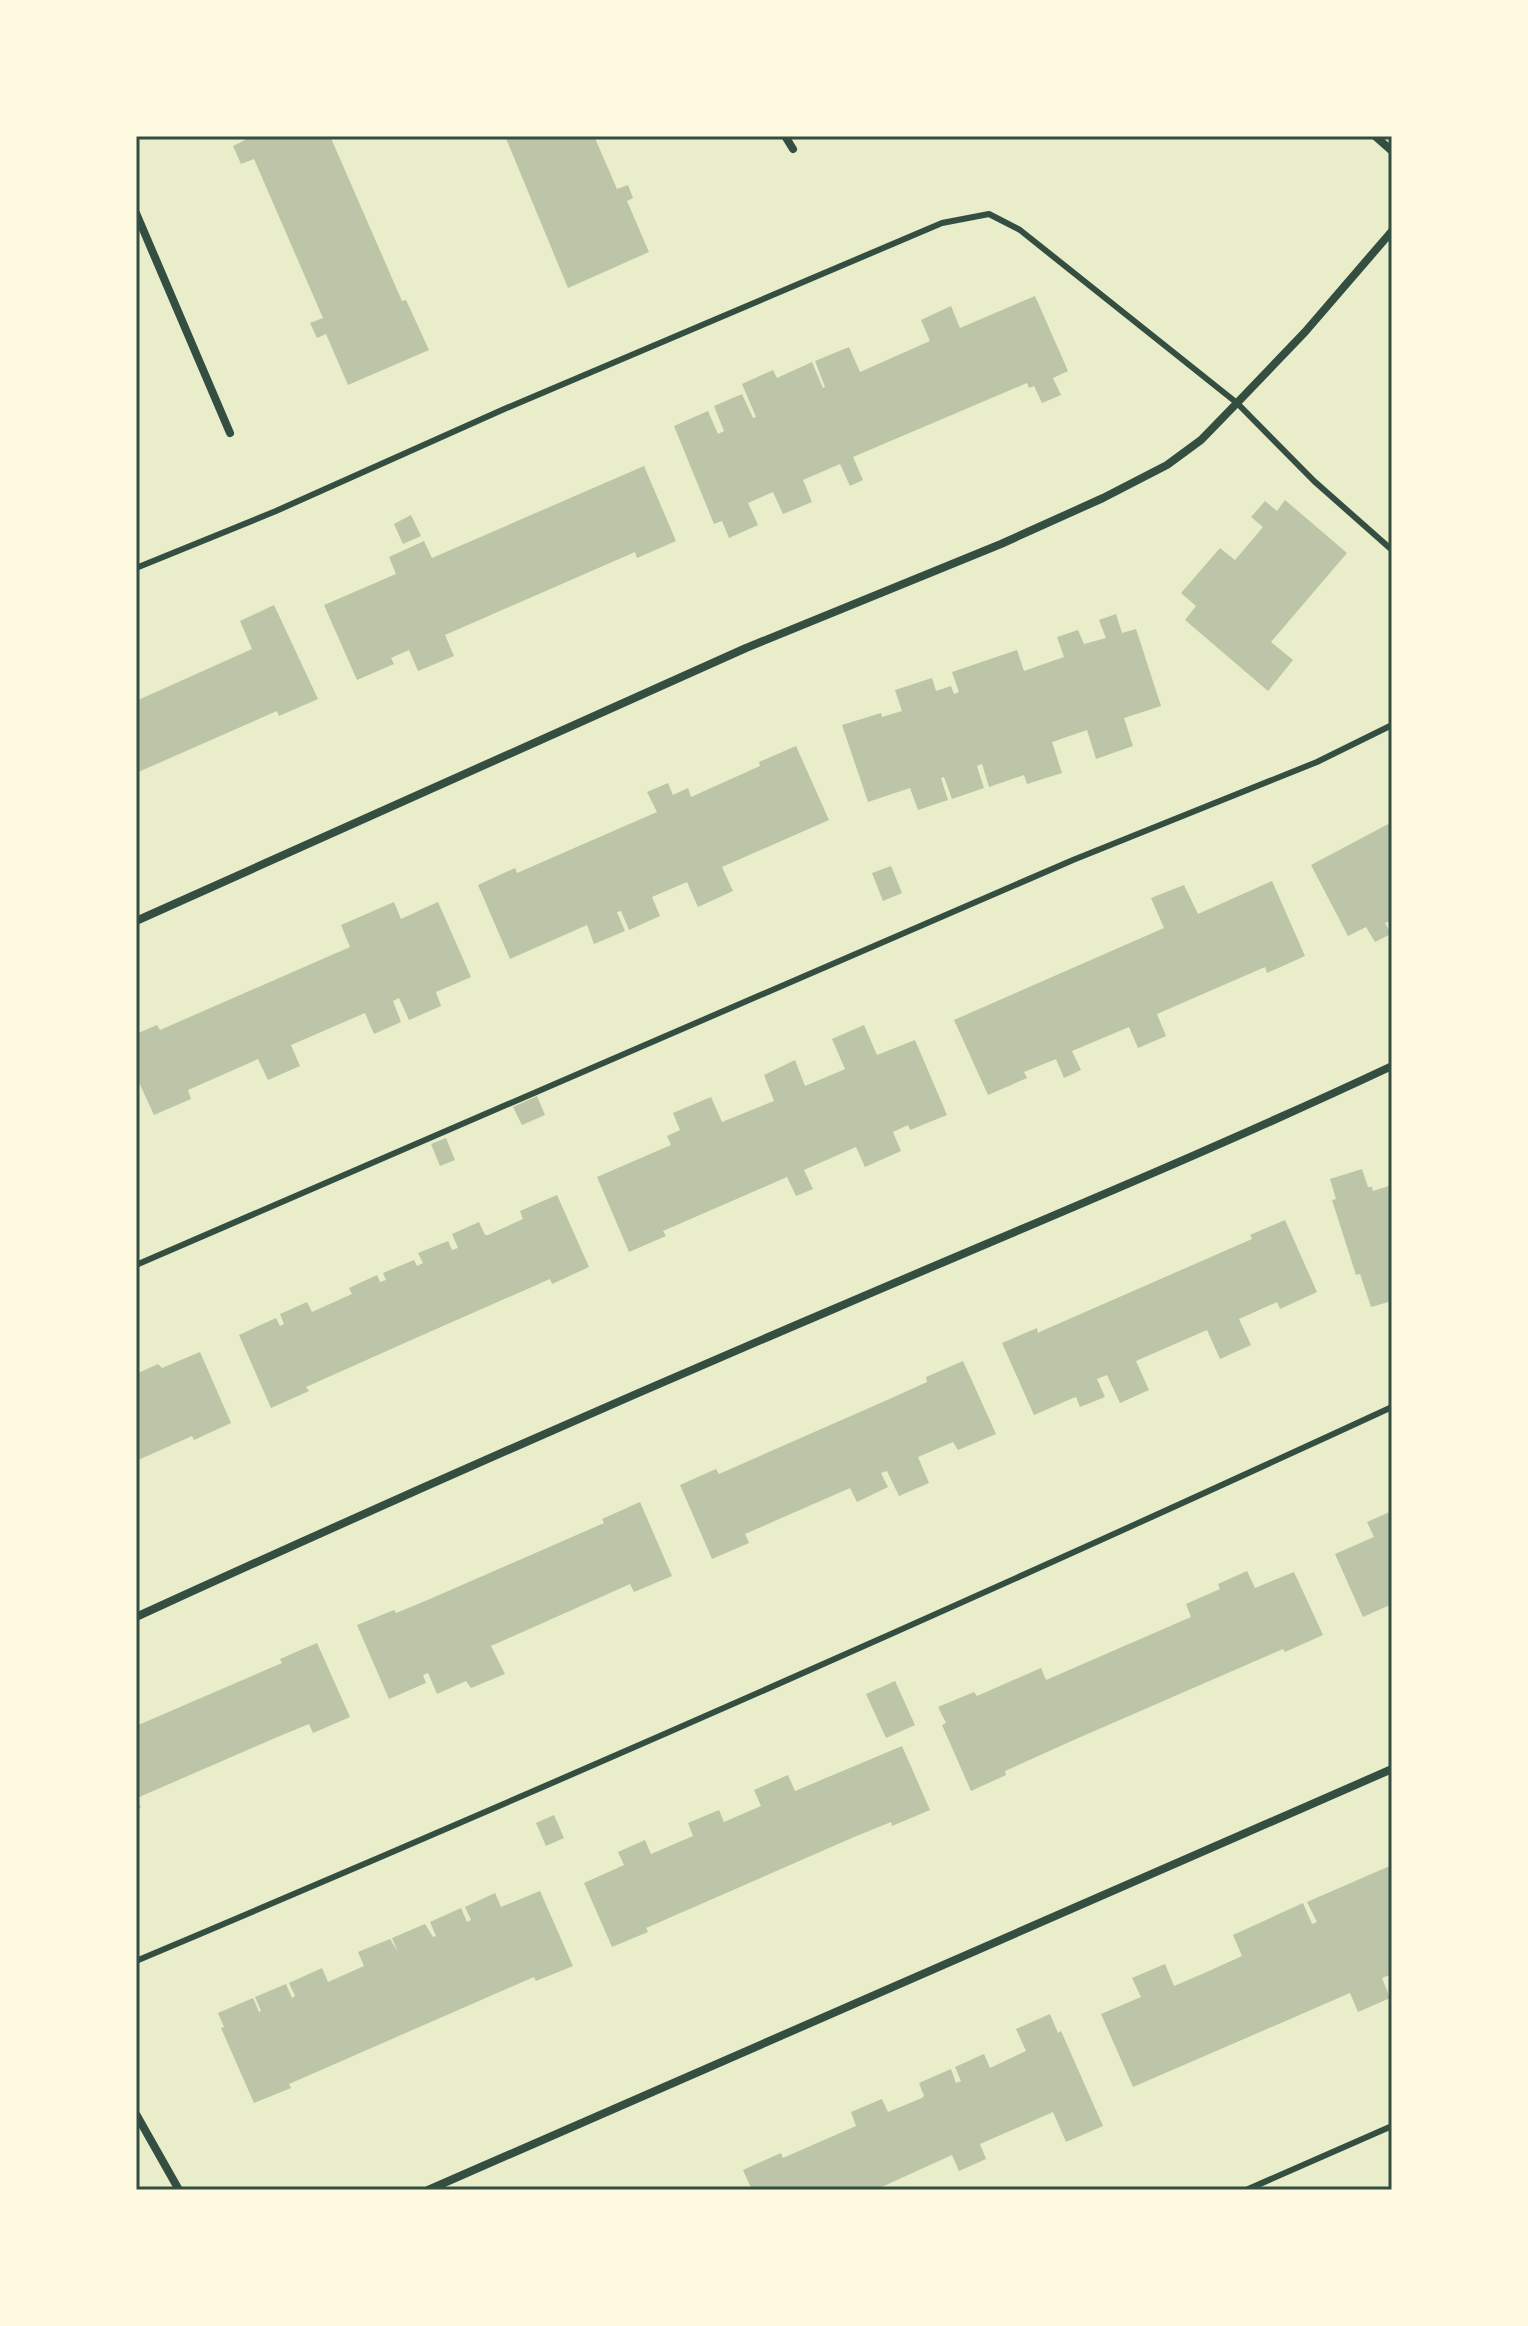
<svg xmlns="http://www.w3.org/2000/svg" width="1528" height="2326" font-family="'Open Sans',sans-serif">
<rect width="100%" height="100%" fill="#e9edc9"/>
<!-- building -->
<g fill="#bcc5a7">
<polygon points="244,136 330,136 402,301 406,300 429,350 348,385 326,334 317,338 310,323 323,318 254,159 241,164 233,146 245,140"/>
<polygon points="505,136 594,136 617,189 628,185 633,198 627,201 649,252 568,288"/>
<polygon points="1035,296 1068,371 1053,378 1061,395 1042,403 1034,386 1029,388 1027,383 853,457 863,480 850,486 840,464 803,480 812,502 783,514 773,492 748,503 758,525 729,538 722,521 714,524 674,426 708,411 718,434 724,431 714,406 742,394 753,418 756,417 742,384 773,370 777,378 812,362 823,388 825,387 815,361 849,347 860,372 930,341 921,320 951,306 960,328"/>
<polygon points="644,466 676,541 637,558 635,552 445,635 454,656 418,671 409,650 391,658 394,664 357,680 324,605 396,574 389,557 424,541 432,558"/>
<polygon points="1285,500 1347,553 1271,642 1293,660 1268,691 1185,620 1196,606 1181,593 1220,548 1235,560 1263,527 1251,517 1265,501 1277,511"/>
<polygon points="411,515 421,536 403,544 394,524"/>
<polygon points="274,605 318,699 279,716 277,711 136,773 136,701 252,649 240,621"/>
<polygon points="1116,614 1122,633 1136,629 1161,706 1124,718 1133,746 1096,759 1087,730 1052,742 1062,773 1027,784 1024,775 989,787 982,764 977,766 984,788 952,799 944,777 941,778 948,800 918,810 910,788 868,802 842,725 881,713 882,717 902,711 895,690 932,678 936,691 951,686 954,694 959,692 952,672 1017,650 1024,671 1064,657 1057,637 1078,630 1084,644 1106,638 1099,620"/>
<polygon points="796,746 829,820 722,867 733,891 698,907 687,882 652,897 660,916 629,930 621,911 617,912 625,931 594,944 587,925 510,959 478,885 515,868 517,873 657,812 647,792 668,783 673,795 688,788 691,797 760,766 759,762"/>
<polygon points="1392,822 1392,920 1385,923 1391,934 1375,942 1366,927 1348,936 1311,865"/>
<polygon points="891,866 902,893 883,901 872,873"/>
<polygon points="1272,881 1305,956 1267,973 1265,967 1157,1014 1166,1036 1138,1048 1129,1027 1072,1051 1081,1070 1064,1078 1056,1059 1024,1072 1027,1078 988,1095 954,1020 1164,928 1151,898 1184,885 1198,914"/>
<polygon points="394,902 401,919 438,902 471,977 436,992 441,1006 409,1020 399,998 393,1001 401,1022 374,1034 365,1013 291,1045 300,1066 268,1080 258,1059 256,1060 188,1090 191,1099 154,1115 136,1076 136,1034 157,1025 160,1030 350,947 341,925"/>
<polygon points="864,1025 877,1055 915,1040 947,1115 910,1130 908,1125 893,1132 901,1151 865,1167 856,1147 804,1170 813,1189 796,1196 787,1177 663,1231 666,1236 629,1252 597,1177 671,1145 667,1136 680,1130 673,1113 711,1097 722,1122 774,1101 764,1075 795,1060 805,1086 843,1070 845,1069 832,1039"/>
<polygon points="537,1096 545,1115 522,1125 513,1107"/>
<polygon points="446,1138 455,1160 440,1166 431,1144"/>
<polygon points="1362,1169 1368,1187 1372,1187 1373,1191 1392,1185 1392,1301 1371,1307 1360,1274 1356,1275 1332,1200 1336,1199 1330,1179"/>
<polygon points="557,1195 589,1267 552,1284 550,1279 409,1341 306,1387 309,1391 271,1408 239,1335 276,1318 280,1326 284,1324 280,1314 307,1302 312,1312 352,1294 349,1288 377,1275 380,1282 386,1280 383,1273 414,1260 417,1266 423,1263 418,1253 448,1241 452,1250 458,1248 452,1234 479,1222 485,1235 488,1235 523,1219 520,1211"/>
<polygon points="1285,1220 1317,1292 1280,1309 1277,1302 1239,1319 1251,1345 1220,1359 1207,1330 1136,1361 1149,1390 1120,1403 1107,1375 1097,1379 1105,1397 1080,1407 1076,1397 1073,1398 1034,1415 1002,1343 1037,1328 1038,1333 1044,1330 1252,1239 1250,1235"/>
<polygon points="200,1352 231,1423 194,1440 192,1436 136,1461 136,1374 158,1364 162,1368"/>
<polygon points="963,1361 996,1434 958,1450 953,1442 918,1457 929,1483 899,1496 887,1471 881,1473 888,1487 857,1502 850,1488 745,1534 749,1543 712,1559 680,1485 716,1469 719,1474 894,1397 927,1382 926,1377"/>
<polygon points="640,1502 672,1576 634,1592 630,1584 491,1646 505,1674 471,1688 466,1681 437,1694 428,1673 423,1675 426,1683 389,1699 357,1625 394,1610 396,1613 430,1599 604,1523 602,1519"/>
<polygon points="1392,1511 1392,1604 1363,1617 1335,1554 1374,1537 1367,1522"/>
<polygon points="1247,1571 1255,1588 1294,1572 1323,1635 1285,1652 1283,1649 1076,1739 1005,1771 1006,1775 971,1791 942,1725 946,1723 938,1707 974,1692 977,1696 1041,1668 1046,1680 1191,1617 1186,1604 1220,1589 1218,1584"/>
<polygon points="317,1643 350,1717 313,1733 309,1724 275,1738 137,1798 141,1808 136,1810 136,1726 282,1663 280,1659"/>
<polygon points="895,1681 915,1725 886,1738 866,1694"/>
<polygon points="902,1746 930,1810 892,1826 891,1822 854,1837 646,1928 648,1932 612,1947 584,1883 624,1865 618,1852 645,1840 651,1854 693,1836 688,1823 719,1810 724,1822 761,1806 754,1790 788,1775 795,1791"/>
<polygon points="554,1815 564,1838 546,1846 536,1823"/>
<polygon points="1392,1865 1392,1974 1382,1978 1390,1998 1358,2012 1350,1993 1133,2087 1101,2014 1141,1997 1132,1978 1165,1964 1174,1986 1209,1971 1242,1956 1233,1935 1303,1903 1312,1924 1317,1922 1307,1902"/>
<polygon points="540,1891 573,1966 536,1981 534,1977 497,1993 289,2084 291,2088 254,2103 221,2028 224,2027 218,2013 253,1998 259,2012 261,2011 255,1997 286,1984 292,1998 295,1996 289,1983 322,1968 328,1982 364,1966 358,1952 390,1939 398,1952 392,1938 425,1924 433,1937 436,1936 430,1922 461,1908 467,1922 471,1920 465,1907 495,1893 501,1907"/>
<polygon points="1050,2014 1058,2033 1061,2031 1103,2126 1066,2142 1053,2112 980,2144 986,2159 959,2171 952,2155 875,2190 752,2190 743,2170 781,2153 783,2158 856,2126 851,2112 882,2099 888,2112 922,2098 924,2096 919,2083 951,2069 956,2083 961,2081 955,2067 984,2054 990,2068 1026,2051 1016,2029"/>
</g>
<g fill="none" stroke-linecap="round" stroke-linejoin="round">
<!-- service -->
<g stroke="#344e41" stroke-width="6">
<polyline points="136,568 276,511 502,410 942,223 989,214 1020,230 1237,403 1314,481 1392,550"/>
<polyline points="136,1265 1073,860 1317,762 1392,725"/>
<path d="M 136,1961 C 558,1783 976,1599 1392,1407"/>
<polyline points="1246,2190 1392,2126"/>
</g>
<!-- minor -->
<g stroke="#344e41" stroke-width="8">
<polyline points="785,136 793,149"/>
<polyline points="1375,136 1392,151"/>
<polyline points="136,213 230,433"/>
<polyline points="136,921 746,648 1001,544 1103,498 1167,465 1201,440 1237,403 1305,332 1392,231"/>
<path d="M 136,1617 C 368,1511 601,1408 836,1308 C 1022,1228 1209,1152 1392,1066"/>
<polyline points="136,2114 179,2190"/>
<polyline points="428,2190 1392,1769"/>
</g>
</g>
<!-- border -->
<rect width="1528" height="2326" fill="none" stroke="#fefae0" stroke-width="276"/>
<rect x="138" y="138" width="1252" height="2050" fill="none" stroke="#344e41" stroke-width="3"/>
</svg>
